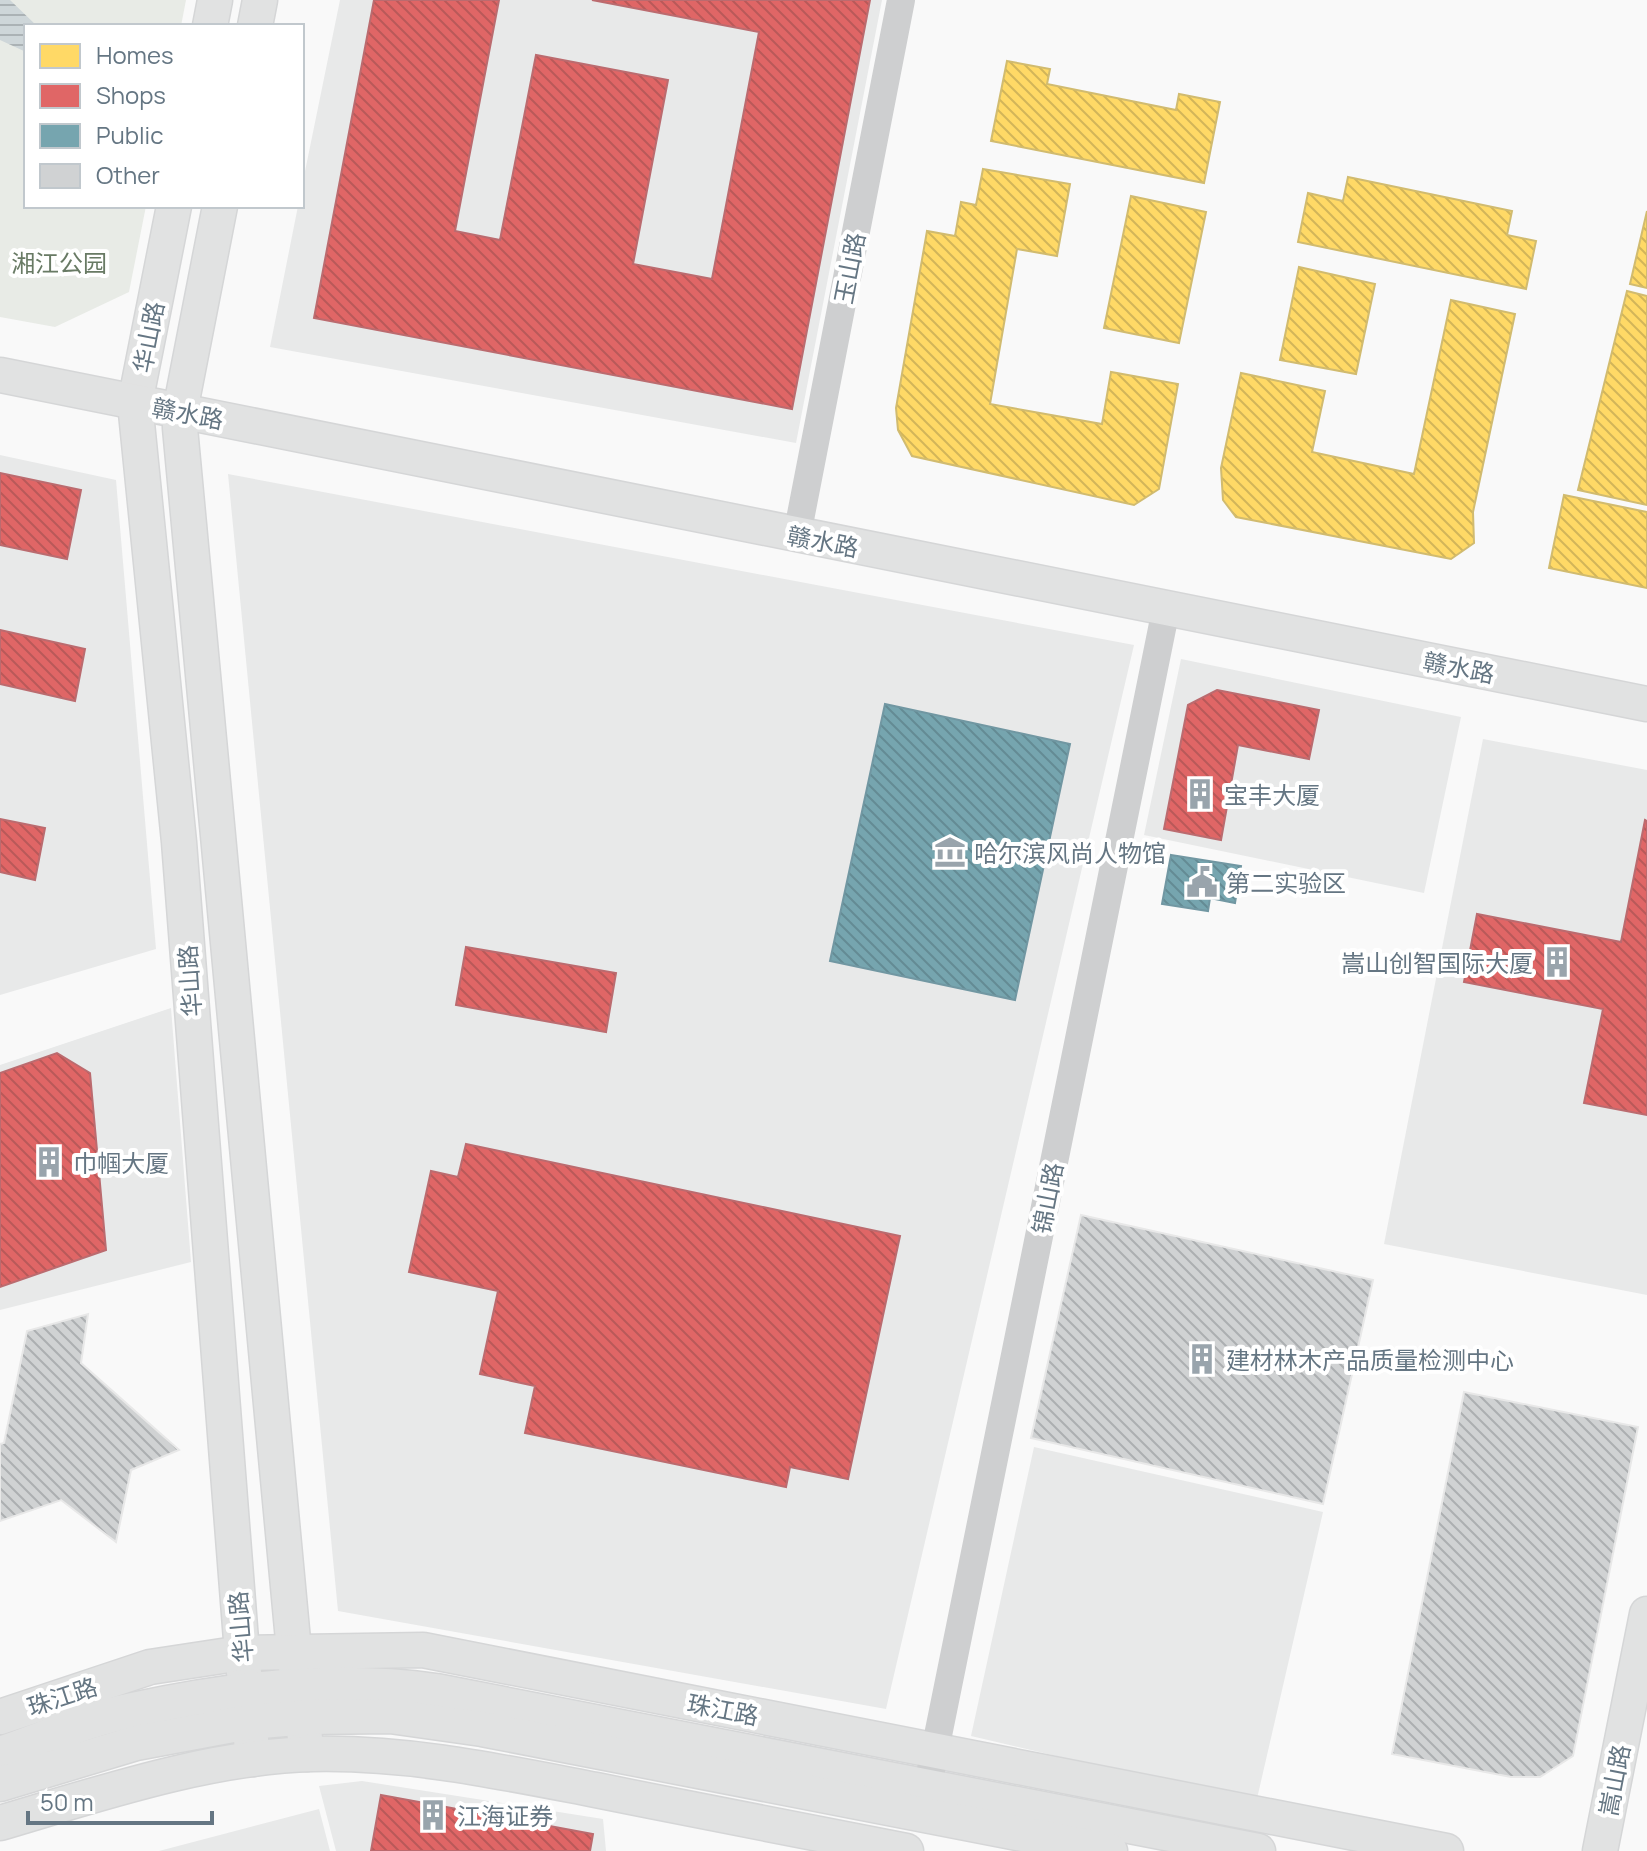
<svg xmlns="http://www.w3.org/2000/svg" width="1647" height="1851" font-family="Manrope,'Noto Sans SC',sans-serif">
<defs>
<pattern id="water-rules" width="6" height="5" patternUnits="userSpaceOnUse" patternTransform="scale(2)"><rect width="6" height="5" fill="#ced6d9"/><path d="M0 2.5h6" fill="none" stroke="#abb2b5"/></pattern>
<pattern id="homes-back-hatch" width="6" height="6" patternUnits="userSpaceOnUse" patternTransform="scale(2)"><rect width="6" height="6" fill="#ffd966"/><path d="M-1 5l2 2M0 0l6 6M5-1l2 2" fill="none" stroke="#d2b559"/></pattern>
<pattern id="shops-back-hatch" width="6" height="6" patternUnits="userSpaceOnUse" patternTransform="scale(2)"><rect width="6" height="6" fill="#e06666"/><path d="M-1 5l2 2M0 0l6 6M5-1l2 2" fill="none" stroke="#b95959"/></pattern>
<pattern id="public-back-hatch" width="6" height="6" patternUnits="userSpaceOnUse" patternTransform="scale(2)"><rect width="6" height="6" fill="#76a5af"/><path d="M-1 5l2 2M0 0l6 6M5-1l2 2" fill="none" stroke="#648b94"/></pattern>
<pattern id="building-back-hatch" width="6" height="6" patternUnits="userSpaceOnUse" patternTransform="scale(2)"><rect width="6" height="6" fill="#d0d2d3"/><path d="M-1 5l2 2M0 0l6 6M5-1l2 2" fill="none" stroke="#acafb1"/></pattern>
</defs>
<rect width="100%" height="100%" fill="#f9f9f9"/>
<!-- built -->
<g fill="#e8e9e9">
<polygon points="340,0 882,0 796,443 270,347 298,206 302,206 302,186"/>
<polygon points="0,455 116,480 156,949 0,995"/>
<polygon points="228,474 1134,645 886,1709 338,1611"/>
<polygon points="1181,659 1461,717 1424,893 1144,835"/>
<polygon points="1483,739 1647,770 1647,1295 1384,1244"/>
<polygon points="171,1008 191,1262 0,1310 0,1065"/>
<polygon points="1034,1447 1323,1512 1256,1803 971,1736"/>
<polygon points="362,1781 603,1819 606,1851 336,1851 319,1786"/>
<polygon points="319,1809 330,1851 159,1851"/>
</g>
<!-- green -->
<polygon fill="#e8ebe6" points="0,0 186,0 181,26 26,26 26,206 146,206 129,292 55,327 0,317"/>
<!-- water -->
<polygon fill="url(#water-rules)" points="0,0 10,0 37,26 26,26 26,52 0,40"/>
<!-- homes -->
<g fill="url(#homes-back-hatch)" stroke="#d1bb6f" stroke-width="2">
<polygon points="1007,61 1050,69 1047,84 1176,110 1179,94 1220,102 1204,183 991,141"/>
<polygon points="983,169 1070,184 1057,256 1017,249 990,404 1102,424 1111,372 1178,384 1159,489 1134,505 912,456 898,430 896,408 927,231 955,236 961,202 976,205"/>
<polygon points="1348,177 1512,211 1507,235 1536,241 1526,289 1298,242 1308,193 1343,201"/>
<polygon points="1131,196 1206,212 1179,343 1104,328"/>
<polygon points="1647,211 1647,288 1630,284"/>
<polygon points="1299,267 1375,284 1356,374 1280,360"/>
<polygon points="1627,291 1647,296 1647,505 1578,490"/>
<polygon points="1451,300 1515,314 1473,512 1474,543 1451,559 1236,517 1223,500 1221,468 1241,373 1325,391 1312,452 1414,474"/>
<polygon points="1564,495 1647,512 1647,588 1549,568"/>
</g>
<!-- shops -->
<g fill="url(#shops-back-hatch)" stroke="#bb6b6f" stroke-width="2">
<polygon points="374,0 499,0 455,231 500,240 536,55 668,80 633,264 712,279 759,32 592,0 870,0 792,409 314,318"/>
<polygon points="0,473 81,490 67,559 0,545"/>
<polygon points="0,630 85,649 75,701 0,684"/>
<polygon points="1217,690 1319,710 1309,759 1238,745 1221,840 1164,829 1188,705"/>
<polygon points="0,819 45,828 35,880 0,872"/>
<polygon points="1645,820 1647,821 1647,1115 1584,1103 1603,1009 1464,982 1477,914 1621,942"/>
<polygon points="466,947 616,973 606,1032 456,1005"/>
<polygon points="57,1053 90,1073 106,1250 0,1287 0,1073"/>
<polygon points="466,1144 900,1236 848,1479 790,1467 786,1487 525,1433 535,1386 480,1374 498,1291 409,1272 431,1171 458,1177"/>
<polygon points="381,1795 593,1834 590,1851 371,1851"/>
</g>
<!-- public -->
<g fill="url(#public-back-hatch)" stroke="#7197a2" stroke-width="2">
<polygon points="885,704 1070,744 1015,1000 830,961"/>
<polygon points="1171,855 1241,866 1235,903 1210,898 1208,911 1162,904"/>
</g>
<!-- building -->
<g fill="url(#building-back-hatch)" stroke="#e8e8e8" stroke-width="2">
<polygon points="1081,1215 1373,1280 1323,1504 1031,1438"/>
<polygon points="88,1314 81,1363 179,1450 131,1470 116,1542 61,1500 0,1521 0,1444 4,1443 27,1331"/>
<polygon points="1464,1392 1638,1427 1573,1756 1540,1777 1511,1777 1392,1754"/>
</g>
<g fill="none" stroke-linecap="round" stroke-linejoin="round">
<defs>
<g id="major">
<polyline points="210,26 215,0"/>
<polyline points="255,26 260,0"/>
<polyline points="174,206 135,403 179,842 242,1653 253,1759"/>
<polyline points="220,206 180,411 180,428 294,1651 307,1754"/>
<polyline points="0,375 1647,704"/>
<polyline points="0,1717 150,1667 242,1653 423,1650 1446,1851"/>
<path d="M 0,1754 C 44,1739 88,1719 133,1710 C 232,1688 336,1677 436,1691 L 1258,1851"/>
<polyline points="0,1784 136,1743 249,1722 308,1717 390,1716 482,1729 1110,1851"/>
<path d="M 0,1823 C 98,1794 211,1756 313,1754 C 410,1752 502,1772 596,1790 C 699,1811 802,1831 906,1851"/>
<polyline points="1600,1851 1647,1614"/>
</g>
</defs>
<!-- major casing -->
<use href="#major" stroke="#d5d6d7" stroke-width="37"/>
<!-- minor -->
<g stroke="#cecfd0" stroke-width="28">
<polyline points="797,535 901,0"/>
<polyline points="931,1770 1166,609"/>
</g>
<!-- major -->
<use href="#major" stroke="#e1e2e2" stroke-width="34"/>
</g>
<!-- icons -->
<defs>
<symbol id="building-bare" viewBox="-9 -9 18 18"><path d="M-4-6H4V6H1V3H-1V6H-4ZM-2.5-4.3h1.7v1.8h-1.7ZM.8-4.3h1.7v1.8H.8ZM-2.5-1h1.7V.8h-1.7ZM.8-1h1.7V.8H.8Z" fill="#99a4ac" stroke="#fff" stroke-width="2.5" paint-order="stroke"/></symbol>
<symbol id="museum-bare" viewBox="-9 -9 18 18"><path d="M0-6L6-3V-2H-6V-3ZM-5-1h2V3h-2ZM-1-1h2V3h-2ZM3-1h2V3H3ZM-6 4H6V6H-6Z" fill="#99a4ac" stroke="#fff" stroke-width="2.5" paint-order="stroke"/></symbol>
<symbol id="civic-bare" viewBox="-9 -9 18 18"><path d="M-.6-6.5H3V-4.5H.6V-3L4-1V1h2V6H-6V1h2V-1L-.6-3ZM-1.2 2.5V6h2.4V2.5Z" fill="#99a4ac" stroke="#fff" stroke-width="2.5" paint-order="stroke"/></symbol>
</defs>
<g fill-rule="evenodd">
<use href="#building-bare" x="1178" y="772" width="44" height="44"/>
<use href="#museum-bare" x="928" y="830" width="44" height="44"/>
<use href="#civic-bare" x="1180" y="860" width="44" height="44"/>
<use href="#building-bare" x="1535" y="940" width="44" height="44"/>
<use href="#building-bare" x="27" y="1140" width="44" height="44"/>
<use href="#building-bare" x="1180" y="1337" width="44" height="44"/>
<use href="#building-bare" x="411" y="1793" width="44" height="44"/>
</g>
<g text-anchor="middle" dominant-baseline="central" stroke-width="8" stroke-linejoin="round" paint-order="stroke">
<!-- park labels -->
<g font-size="24" fill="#687a64" stroke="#fff">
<text x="59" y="262">湘江公园</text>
</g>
<!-- street labels -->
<g font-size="24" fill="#657683" stroke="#fff">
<text transform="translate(849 268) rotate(-79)">玉山路</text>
<text transform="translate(148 337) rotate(-79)">华山路</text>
<text transform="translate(188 413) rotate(11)">赣水路</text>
<text transform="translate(823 541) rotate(11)">赣水路</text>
<text transform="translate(1459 667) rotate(11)">赣水路</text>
<text transform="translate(189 981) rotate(-94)">华山路</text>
<text transform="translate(1047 1198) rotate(-79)">锦山路</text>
<text transform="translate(240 1627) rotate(-95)">华山路</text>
<text transform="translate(62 1696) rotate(-18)">珠江路</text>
<text transform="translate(723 1709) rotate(11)">珠江路</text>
<text transform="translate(1614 1780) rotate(-79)">嵩山路</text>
</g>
<!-- poi labels -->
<g font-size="24" fill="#657683" stroke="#fff" text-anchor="start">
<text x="1224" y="794">宝丰大厦</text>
<text x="974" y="852">哈尔滨风尚人物馆</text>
<text x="1226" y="882">第二实验区</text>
<text x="1533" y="962" text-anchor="end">嵩山创智国际大厦</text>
<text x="73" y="1162">巾帼大厦</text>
<text x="1226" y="1359">建材林木产品质量检测中心</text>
<text x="457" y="1815">江海证券</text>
</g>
</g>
<!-- legend -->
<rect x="24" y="24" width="280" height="184" fill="#ffffff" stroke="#c1c8cd" stroke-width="2"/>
<rect x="40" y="44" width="40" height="24" fill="#ffd966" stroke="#c1c8cd" stroke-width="2"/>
<text x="96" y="64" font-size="24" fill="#657683">Homes</text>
<rect x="40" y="84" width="40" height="24" fill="#e06666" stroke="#c1c8cd" stroke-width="2"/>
<text x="96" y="104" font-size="24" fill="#657683">Shops</text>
<rect x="40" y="124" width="40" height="24" fill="#76a5af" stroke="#c1c8cd" stroke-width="2"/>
<text x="96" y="144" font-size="24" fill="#657683">Public</text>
<rect x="40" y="164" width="40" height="24" fill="#d0d2d3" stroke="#c1c8cd" stroke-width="2"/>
<text x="96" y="184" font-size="24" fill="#657683">Other</text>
<!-- scale -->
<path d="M28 1811v12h184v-12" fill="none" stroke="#657683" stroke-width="4"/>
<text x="40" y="1811" font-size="24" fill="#657683" stroke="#ffffff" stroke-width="6" paint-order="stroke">50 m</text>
</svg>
